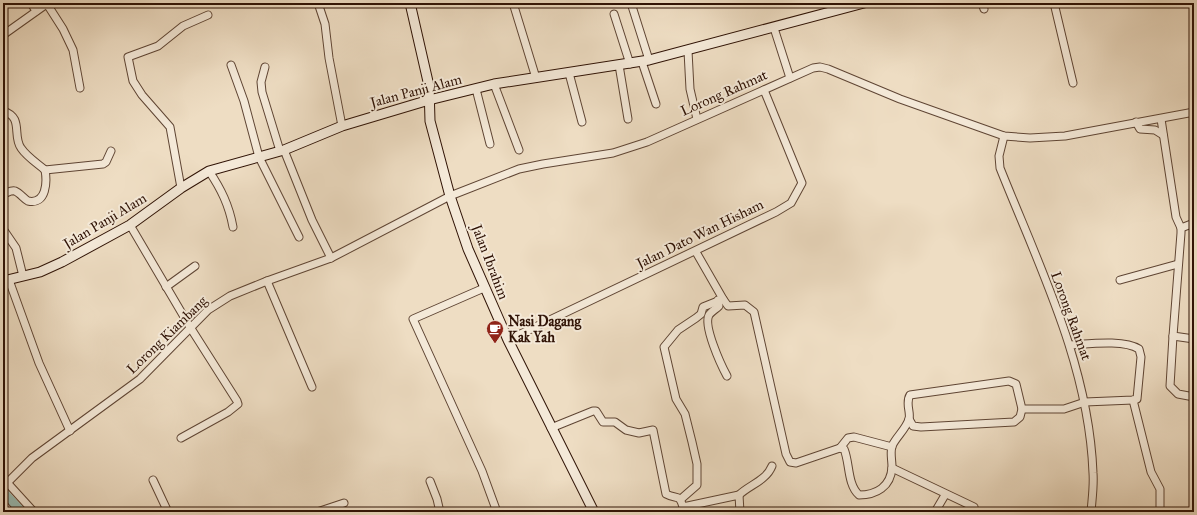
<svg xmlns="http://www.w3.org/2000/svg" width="1197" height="515" font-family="'IM FELL Great Primer',serif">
<rect width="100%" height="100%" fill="#eeddc3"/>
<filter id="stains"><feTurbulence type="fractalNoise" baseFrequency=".005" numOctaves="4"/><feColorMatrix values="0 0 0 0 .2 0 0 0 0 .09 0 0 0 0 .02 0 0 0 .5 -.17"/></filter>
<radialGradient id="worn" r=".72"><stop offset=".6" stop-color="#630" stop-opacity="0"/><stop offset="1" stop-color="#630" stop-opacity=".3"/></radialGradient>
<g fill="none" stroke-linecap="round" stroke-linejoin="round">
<!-- river -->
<polyline stroke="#99bcb3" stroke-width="13" points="3,495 19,512"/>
<defs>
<g id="street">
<polyline points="31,3 36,11"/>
<polyline points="318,3 325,24 329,58 342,126"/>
<polyline points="513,3 536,78"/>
<polyline points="631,3 649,60"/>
<polyline points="982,3 984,9"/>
<polyline points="1054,3 1073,83"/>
<polyline points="47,4 63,29 73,50 80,88"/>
<polyline points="614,14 630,64"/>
<polyline points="774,28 790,78"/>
<polyline points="3,35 48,3"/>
<polyline points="688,51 690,89 697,119"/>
<polyline points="642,62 656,104"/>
<polyline points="231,65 244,101 259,157 299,237"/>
<polyline points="619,65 628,119"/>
<polyline points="265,67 261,82 262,92 280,151"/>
<polyline points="569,73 582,122"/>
<polyline points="494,84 519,150"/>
<polyline points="476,89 490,144"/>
<path d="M 3,111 C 24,117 12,136 21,148 C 27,157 37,163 45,170 L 103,164 L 106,162 L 111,151"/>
<polyline points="1161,119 1176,217 1181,228 1181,233 1173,336 1194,339"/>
<polyline points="1136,122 1140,129 1155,130 1163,135"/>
<path d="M 1004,136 L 999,156 L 1000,168 C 1039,266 1089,365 1093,473 C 1094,486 1092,499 1091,512"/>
<polyline points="284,150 312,220 331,258"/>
<path d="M 209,171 C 221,189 229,205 233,227"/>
<polyline points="181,188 170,127 142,95 133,81 128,57 158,46 183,26 208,15"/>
<path d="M 3,194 C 7,193 11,190 15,191 C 20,193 24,199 28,201 C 47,205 47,181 45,170"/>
<polyline points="130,225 190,327 237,401 238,404 228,412 181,438"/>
<polyline points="1181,228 1194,223"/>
<polyline points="3,229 16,248 23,276"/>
<polyline points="9,280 39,363 70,431"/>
<polyline points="1120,280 1178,264"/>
<polyline points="267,281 312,387"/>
<polyline points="166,287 195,266"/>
<polyline points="484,288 413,319 482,471 497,512"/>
<path d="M 723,299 L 728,306 L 745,305 L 754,312 L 786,454 L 790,462 L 796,463 L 840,448 L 844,449 C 850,463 847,484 859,495 C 876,495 891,487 892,467 C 892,460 890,452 892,446 C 896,437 906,429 909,419 C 911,412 905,403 910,395 L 1009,381 L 1016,384 L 1022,409 L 1064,409 L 1085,402 L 1133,400 L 1137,399 L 1141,357 L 1139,349 C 1124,339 1088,344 1070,345"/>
<path d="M 718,300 L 719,306 C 716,309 711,312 709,315 C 703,326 721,365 727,376"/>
<polyline points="1173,336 1170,386 1178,394 1194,397"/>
<polyline points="508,340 776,212 791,203 802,183 764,90"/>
<polyline points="1133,400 1151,472 1160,489 1160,512"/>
<polyline points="909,419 913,426 921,427 1014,422 1020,417 1022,409"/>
<path d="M 551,428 L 593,411 L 596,411 L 603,422 L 615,422 L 626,430 L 639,433 L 653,430 L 666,494 C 677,500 679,493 683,507 L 739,495 L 740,512"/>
<polyline points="840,448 848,438 854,437 892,447"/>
<polyline points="892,468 974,507"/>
<polyline points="3,478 34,512"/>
<polyline points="153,480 168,512"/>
<polyline points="430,481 437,499 440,512"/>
<polyline points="8,482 32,458 140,379 208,310 230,296 267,281 331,258 450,196 519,169 543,164 613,153 647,142 813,68 820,67 828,69 900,99 1004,136 1030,138 1065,136 1194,112"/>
<path d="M 739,495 C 749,485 766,481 772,466"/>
<polyline points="681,499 697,485 697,464 692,442 685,414 676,399 664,347 678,330 696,318 701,314 703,307 723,299 696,252"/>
<polyline points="3,504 10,512"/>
<polyline points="317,512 344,503"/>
<polyline points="935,512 945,495"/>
</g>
<g id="secondary">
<polyline points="410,3 429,86 430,121 450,196 468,249 508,340 594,512"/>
<polyline points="3,281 40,272 62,262 130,225 181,188 209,171 284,150 342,126 429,100 494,84 649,60 864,3"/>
</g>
</defs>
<!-- street casing -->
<use href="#street" stroke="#5f4534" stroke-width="9"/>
<!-- secondary casing -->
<use href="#secondary" stroke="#2f1205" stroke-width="11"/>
<!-- street -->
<use href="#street" stroke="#f4e9d8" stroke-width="7"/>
<!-- secondary -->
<use href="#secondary" stroke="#f4e9d8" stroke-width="9"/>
</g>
<!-- icons -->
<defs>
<symbol id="cafe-pin" viewBox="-11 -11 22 30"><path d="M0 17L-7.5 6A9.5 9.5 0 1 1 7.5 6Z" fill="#8f2418" stroke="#f4e9d8"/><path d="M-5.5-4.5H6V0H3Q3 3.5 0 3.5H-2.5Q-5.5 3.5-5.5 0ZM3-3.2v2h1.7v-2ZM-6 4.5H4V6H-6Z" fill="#fff"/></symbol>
</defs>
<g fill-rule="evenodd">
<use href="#cafe-pin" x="485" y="319" width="20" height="27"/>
</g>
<g text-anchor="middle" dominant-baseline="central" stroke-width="4" stroke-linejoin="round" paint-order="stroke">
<!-- street labels -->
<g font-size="14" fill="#2f1205" stroke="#f4e9d8">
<text transform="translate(416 91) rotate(-15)">Jalan Panji Alam</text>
<text transform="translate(724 93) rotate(-24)">Lorong Rahmat</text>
<text transform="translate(105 221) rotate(-31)">Jalan Panji Alam</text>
<text transform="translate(700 234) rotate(-26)">Jalan Dato Wan Hisham</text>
<text transform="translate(490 262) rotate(69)">Jalan Ibrahim</text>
<text transform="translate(1071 316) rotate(70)">Lorong Rahmat</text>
<text transform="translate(167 335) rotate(-44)">Lorong Kiambang</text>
</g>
<!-- poi labels -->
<g font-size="14" font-weight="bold" fill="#2f1205" stroke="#f4e9d8" text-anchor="start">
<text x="508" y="321">Nasi Dagang<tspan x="508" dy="16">Kak Yah</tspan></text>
</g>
</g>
<!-- margin -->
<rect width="1197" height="515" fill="none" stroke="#eeddc3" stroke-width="16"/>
<rect x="4" y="4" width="1189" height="507" fill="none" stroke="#2f1205" stroke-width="2"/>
<rect x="8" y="8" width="1181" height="499" fill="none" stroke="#2f1205"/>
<rect width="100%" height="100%" filter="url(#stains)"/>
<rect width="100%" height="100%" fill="url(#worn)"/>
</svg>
